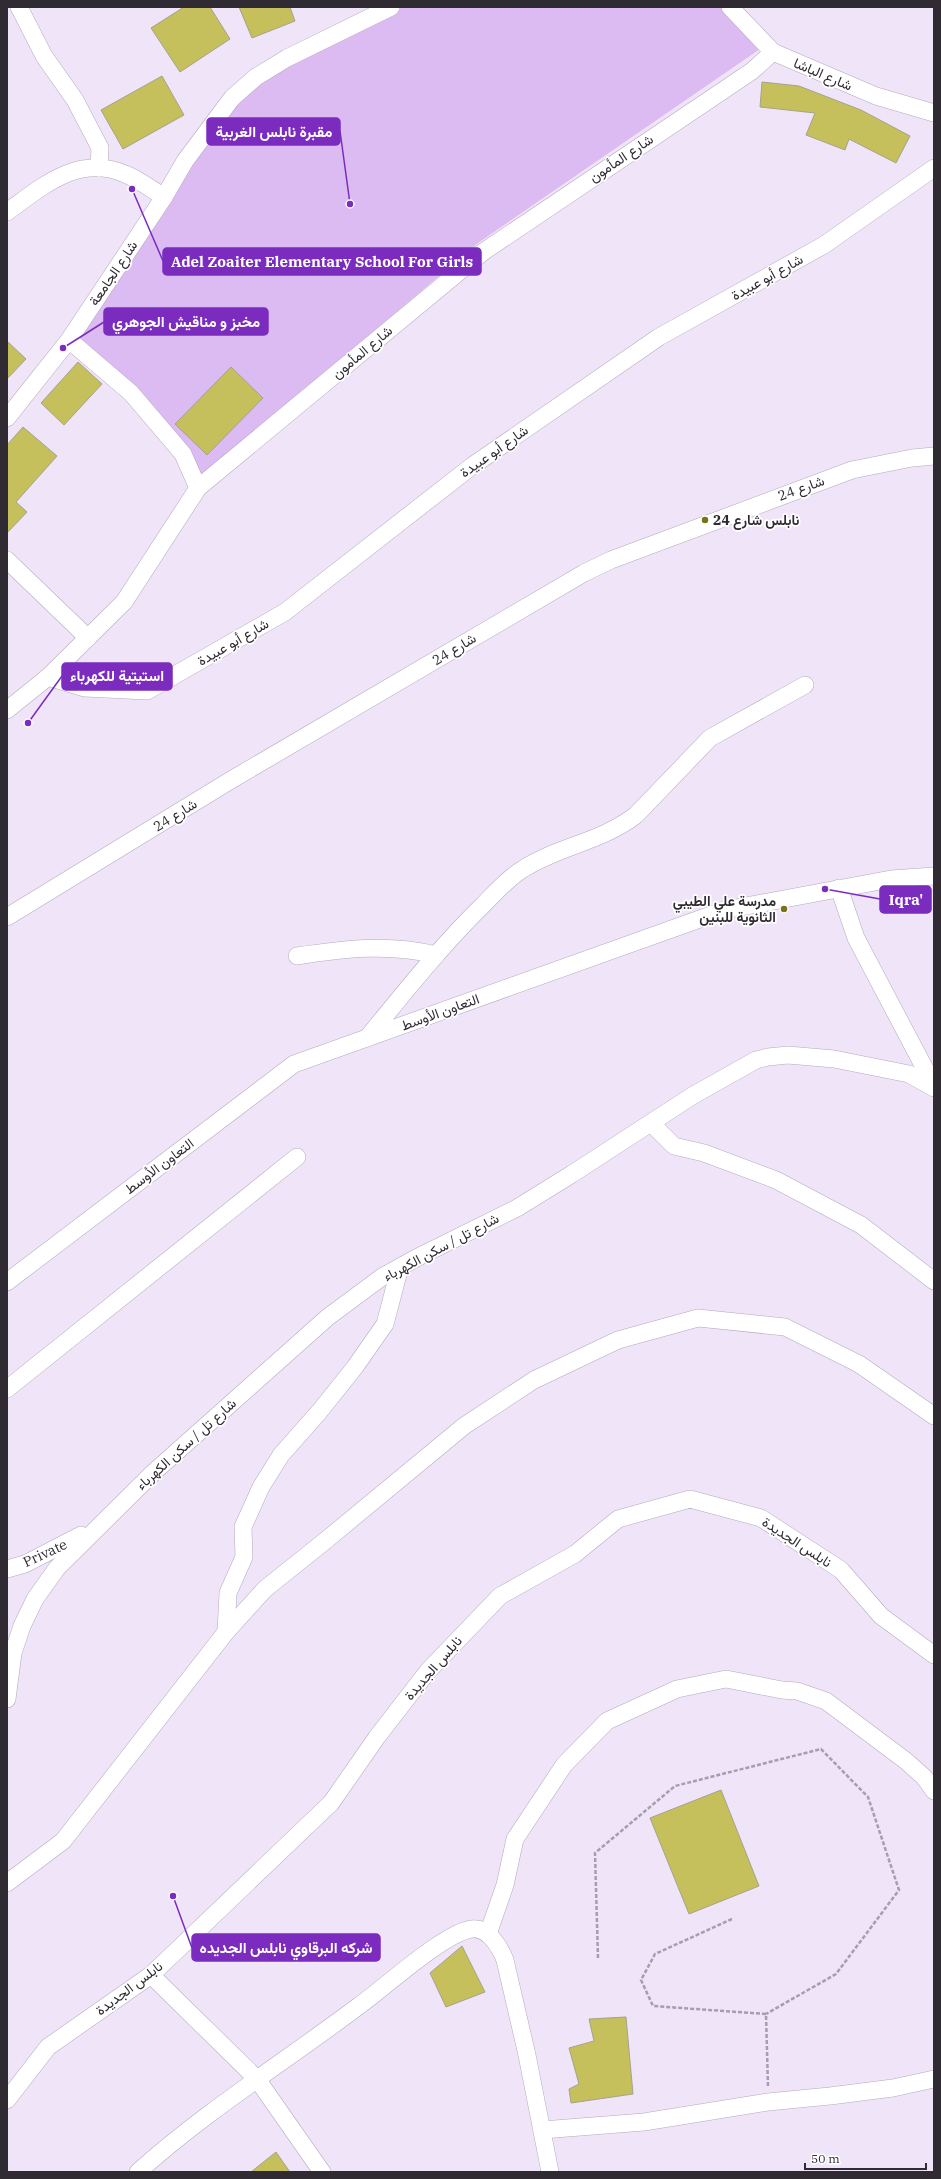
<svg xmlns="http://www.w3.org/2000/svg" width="941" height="2179" font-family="'IBM Plex Serif',Vazirmatn,serif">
<rect width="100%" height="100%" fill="#efe4f8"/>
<!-- green -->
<polygon fill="#dcbbf3" points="400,7 721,7 760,49 478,243 255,432 199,476 77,341 189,165 236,102 287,63"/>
<!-- building -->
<g fill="#c5c05b" stroke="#a3a38e">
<polygon points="184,7 210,7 230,39 180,72 151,28"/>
<polygon points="239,7 290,7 295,21 252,38"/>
<polygon points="162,76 184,115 123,149 101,110"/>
<polygon points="762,82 799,86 861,110 910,136 896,163 849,139 845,150 806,135 815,113 760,107"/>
<polygon points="7,341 26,359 7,379"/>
<polygon points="78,362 102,384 64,425 41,403"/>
<polygon points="231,367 263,398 207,455 175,424"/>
<polygon points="23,427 57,456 16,502 27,512 7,533 7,445"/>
<polygon points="721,1790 759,1886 689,1914 650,1818"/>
<polygon points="462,1946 485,1992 446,2007 430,1973"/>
<polygon points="626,2017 633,2094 571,2103 569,2089 579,2084 569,2048 594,2041 589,2019"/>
<polygon points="276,2152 290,2172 251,2172"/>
</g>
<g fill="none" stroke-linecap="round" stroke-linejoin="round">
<defs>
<g id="minor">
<polyline points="19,7 44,56 75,100 100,148 99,168"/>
<polyline points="730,7 773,52 876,96 934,113"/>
<path d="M 7,212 C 43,186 78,154 125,174 C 138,179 151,189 164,197"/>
<polyline points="69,340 131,393 183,454 198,488"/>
<polyline points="7,418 69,340 164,197 185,161 232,98 256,77 287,58 391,7"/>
<polyline points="7,560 88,638"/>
<polyline points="48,677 85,688 147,691 285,612 472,466 659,337 824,245 934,168"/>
<polyline points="7,710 48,677 124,602 198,488 483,252 752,71 773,52"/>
<polyline points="839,888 856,938 934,1086"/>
<polyline points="7,917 231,780 584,573 611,560 852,470 912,458 934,456"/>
<path d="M 297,956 C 343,949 390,943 436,955"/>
<path d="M 367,1038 C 404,993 441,946 483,905 C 495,893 508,878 523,869 C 559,846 601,842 636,815 L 710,738 L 805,685"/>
<polyline points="652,1124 674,1146 704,1153 776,1180 861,1225 934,1281"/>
<polyline points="7,1282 294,1064 725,910 891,879 934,876"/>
<polyline points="7,1389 297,1157"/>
<polyline points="7,1569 25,1564 81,1535"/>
<polyline points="226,1632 228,1593 244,1557 243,1527 261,1487 281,1455 319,1412 355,1367 385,1324 400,1267"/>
<polyline points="7,1699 13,1653 22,1626 35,1599 57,1568 154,1472 328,1317 382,1277 420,1256 517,1208 572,1174 692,1096 756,1060 768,1057 788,1055 834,1059 909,1074 934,1088"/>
<polyline points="7,1883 63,1841 226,1632 265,1589 325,1541 464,1426 534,1380 618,1340 698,1318 785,1327 859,1364 934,1416"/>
<polyline points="488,1934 505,1885 515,1839 564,1765 607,1721 677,1689 726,1679 782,1690 797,1691 826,1701 906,1761 924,1777 934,1791"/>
<polyline points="151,1975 257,2079 322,2172"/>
<polyline points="7,2100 48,2047 151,1975 331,1803 377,1737 428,1671 500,1596 575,1554 618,1519 690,1499 761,1518 841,1570 881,1616 934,1655"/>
<polyline points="542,2130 644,2122 768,2102 830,2096 893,2088 934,2079"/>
<path d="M 138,2172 C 207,2110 286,2061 360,2005 C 384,1988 445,1932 472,1929 C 488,1927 500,1947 505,1960 L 527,2055 L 550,2172"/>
</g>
</defs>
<!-- minor casing -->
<use href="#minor" stroke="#b4aabc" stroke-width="18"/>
<!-- path -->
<g stroke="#a69dad" stroke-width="2.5" stroke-dasharray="4 2" stroke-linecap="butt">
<polyline points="732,1919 655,1954 641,1980 653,2006 766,2014 768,2087"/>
<polyline points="598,1958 595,1853 675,1786 821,1749 868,1797 899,1890 836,1974 766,2014"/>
</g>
<!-- minor -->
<use href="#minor" stroke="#fff" stroke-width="17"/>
</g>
<!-- markers -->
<g fill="#787316" stroke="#fff" stroke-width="1.5">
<circle cx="705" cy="520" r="4"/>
<circle cx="784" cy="909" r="4"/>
</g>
<g text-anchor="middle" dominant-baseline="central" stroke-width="3.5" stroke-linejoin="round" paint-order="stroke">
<!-- street labels -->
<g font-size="14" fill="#302b33" stroke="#fff">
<text transform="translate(823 74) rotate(23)">شارع الباشا</text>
<text transform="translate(621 158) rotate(-34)">شارع المأمون</text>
<text transform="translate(113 273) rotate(-56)">شارع الجامعة</text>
<text transform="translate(767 277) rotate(-29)">شارع أبو عبيدة</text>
<text transform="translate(362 352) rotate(-40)">شارع المأمون</text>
<text transform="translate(494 451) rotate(-35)">شارع أبو عبيدة</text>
<text transform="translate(801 488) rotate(-20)">شارع 24</text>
<text transform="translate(233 642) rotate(-30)">شارع أبو عبيدة</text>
<text transform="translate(454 649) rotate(-31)">شارع 24</text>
<text transform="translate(175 815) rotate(-32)">شارع 24</text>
<text transform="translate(440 1012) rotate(-20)">التعاون الأوسط</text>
<text transform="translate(159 1166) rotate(-37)">التعاون الأوسط</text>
<text transform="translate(441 1247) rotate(-28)">شارع تل / سكن الكهرباء</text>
<text transform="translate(186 1444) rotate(-42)">شارع تل / سكن الكهرباء</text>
<text transform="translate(797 1542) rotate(33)">نابلس الجديدة</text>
<text transform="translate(45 1553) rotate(-25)">Private</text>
<text transform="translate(433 1668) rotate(-49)">نابلس الجديدة</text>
<text transform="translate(129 1988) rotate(-37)">نابلس الجديدة</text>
</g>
<!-- poi labels -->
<g font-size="14" font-weight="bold" fill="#302b33" stroke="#fff" text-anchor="start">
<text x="713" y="520">نابلس شارع 24</text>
<text x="776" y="901" text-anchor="end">مدرسة علي الطيبي<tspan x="776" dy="16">الثانوية للبنين</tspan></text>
</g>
</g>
<!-- callouts -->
<path fill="none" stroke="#7b2cbf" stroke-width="1.5" d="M350 204L340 131M132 189L163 261M63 348L104 322M28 723L62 676M825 889L880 899M173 1896L192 1948"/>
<g fill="#7b2cbf" stroke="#fff" stroke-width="1.5">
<circle cx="350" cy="204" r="4"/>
<circle cx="132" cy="189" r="4"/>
<circle cx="63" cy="348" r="4"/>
<circle cx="28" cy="723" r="4"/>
<circle cx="825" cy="889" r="4"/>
<circle cx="173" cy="1896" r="4"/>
</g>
<g fill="#7b2cbf" stroke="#7b2cbf" stroke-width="1.5">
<rect x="207" y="118" width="133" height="27" rx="4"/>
<rect x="163" y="248" width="318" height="27" rx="4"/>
<rect x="104" y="308" width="164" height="27" rx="4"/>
<rect x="62" y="663" width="110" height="27" rx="4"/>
<rect x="880" y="886" width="51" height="27" rx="4"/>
<rect x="192" y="1934" width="188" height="27" rx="4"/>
</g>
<g font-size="15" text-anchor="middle" font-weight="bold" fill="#fff">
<text x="274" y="137">مقبرة نابلس الغربية</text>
<text x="322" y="267">Adel Zoaiter Elementary School For Girls</text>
<text x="186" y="327">مخبز و مناقيش الجوهري</text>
<text x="117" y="681">استيتية للكهرباء</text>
<text x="906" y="905">Iqra'</text>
<text x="286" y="1953">شركه البرقاوي نابلس الجديده</text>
</g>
<!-- border -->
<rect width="941" height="2179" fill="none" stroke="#302b33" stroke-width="16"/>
<!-- scale -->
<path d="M805 2163v6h121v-6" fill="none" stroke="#302b33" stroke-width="2"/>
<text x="811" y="2163" font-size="12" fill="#302b33" stroke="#ffffff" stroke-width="3" paint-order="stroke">50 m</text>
</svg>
